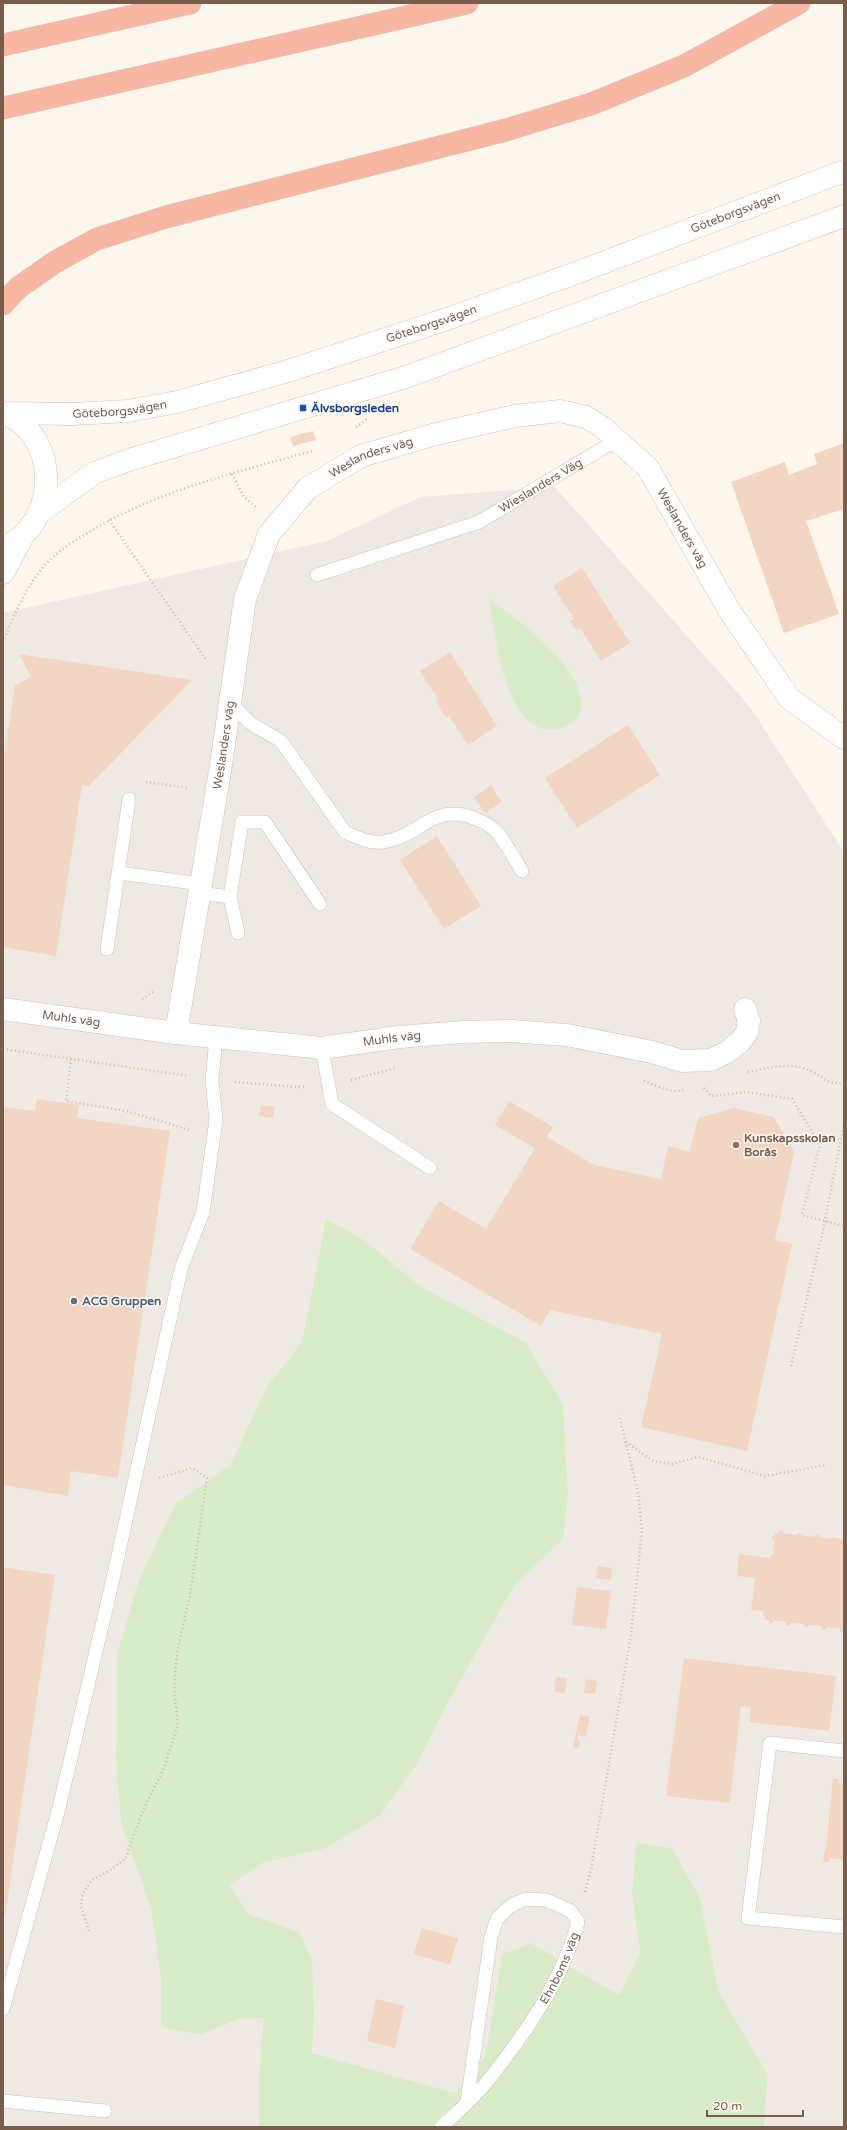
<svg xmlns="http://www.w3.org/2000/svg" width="847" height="2130" font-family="'Varela Round',sans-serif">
<rect width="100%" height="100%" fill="#fdf6ec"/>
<!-- industrial -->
<polygon fill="#efe9e4" points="555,487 750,707 844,852 844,2127 764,2127 768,2075 719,1992 700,1898 672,1848 637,1842 632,1893 640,1953 619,1995 531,1943 502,1954 485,2057 455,2093 312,2053 314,2017 299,1932 249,1914 230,1886 262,1863 324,1849 417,1764 450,1699 513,1588 563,1539 525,1342 420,1286 366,1241 326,1220 302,1342 267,1386 230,1465 176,1503 117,1655 116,1761 121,1823 151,1909 161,1980 161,2027 200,2035 239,2019 265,2018 259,2076 259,2127 3,2127 3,613 327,541 420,497"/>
<!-- green -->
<g fill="#d8ecc9">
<path d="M 489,599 C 516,617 579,666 581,700 C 584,726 554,736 534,725 C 527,721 519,711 516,705 C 499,672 495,634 489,599 Z"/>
<polygon points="326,1219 366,1241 420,1286 525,1342 563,1404 568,1495 563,1539 513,1588 450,1699 417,1764 379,1816 324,1849 262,1863 230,1886 249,1914 299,1932 312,1960 314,2017 312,2053 455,2093 485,2057 502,1954 531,1943 619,1995 640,1953 632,1893 636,1842 672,1848 700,1898 719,1992 768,2075 764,2127 259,2127 259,2076 264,2018 239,2019 200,2035 161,2027 161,1980 151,1909 121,1823 116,1761 117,1655 139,1580 176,1503 230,1465 267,1386 302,1342"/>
</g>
<!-- building -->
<g fill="#f3d5c3">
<polygon points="313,431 316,440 293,446 290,437"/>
<polygon points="844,443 844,509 806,521 839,614 784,633 731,482 785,462 789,475 817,464 814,454"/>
<polygon points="582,568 630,643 601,661 580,628 576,630 570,621 574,619 553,586"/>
<polygon points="450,652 497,726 468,745 449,716 446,718 436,702 438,699 420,671"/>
<polygon points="19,654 192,680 89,786 82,785 56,956 3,947 3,763 15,686 31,677"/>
<polygon points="628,725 660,775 577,828 545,778"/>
<polygon points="491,785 502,802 485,813 474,797"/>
<polygon points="437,836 481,906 444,929 400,860"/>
<polygon points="37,1099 79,1105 77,1118 170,1131 118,1478 71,1471 68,1496 3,1485 3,1107 35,1111"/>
<polygon points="509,1101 553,1127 547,1137 594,1165 661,1179 668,1146 690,1152 698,1118 734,1108 774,1117 794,1152 775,1240 792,1244 747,1451 641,1427 662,1334 550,1310 541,1326 410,1249 439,1201 486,1229 535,1148 495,1125"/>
<polygon points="261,1105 275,1107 273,1118 259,1116"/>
<polygon points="779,1530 784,1531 783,1533 797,1535 797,1533 801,1533 801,1535 814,1537 815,1535 819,1535 819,1537 832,1539 833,1537 844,1540 844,1632 840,1631 840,1628 826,1627 826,1629 822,1629 822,1626 809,1625 808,1627 804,1627 804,1624 791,1623 790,1625 786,1625 786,1622 773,1620 773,1623 769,1623 769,1620 765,1620 765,1616 763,1616 763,1611 751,1610 755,1578 737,1576 739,1554 770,1558 770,1555 773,1555 774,1541 772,1540 772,1536 775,1536 775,1533 779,1533"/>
<polygon points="598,1566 612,1568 611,1580 596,1578"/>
<polygon points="3,1567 55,1575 5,1916 3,1916"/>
<polygon points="577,1587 611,1591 606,1629 572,1625"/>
<polygon points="684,1658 836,1676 829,1731 749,1722 751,1707 741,1706 730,1803 666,1796"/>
<polygon points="556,1677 567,1678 565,1693 554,1692"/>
<polygon points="586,1679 597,1681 595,1694 584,1693"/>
<polygon points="580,1715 590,1717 586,1737 578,1735 578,1740 580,1741 579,1748 573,1747"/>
<polygon points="833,1779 839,1779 838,1783 844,1784 844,1860 829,1858 829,1862 823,1862 825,1849 826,1849"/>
<polygon points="422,1928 458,1938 450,1965 414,1954"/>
<polygon points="376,1999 404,2006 395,2048 367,2041"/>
</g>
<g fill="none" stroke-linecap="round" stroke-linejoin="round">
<defs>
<g id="lane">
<path id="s1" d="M 317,575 L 479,522 L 617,440"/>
<path d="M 230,702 L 250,723 L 281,741 L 345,832 C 356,837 370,844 383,842 C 419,837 431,804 471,817 C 479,820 491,825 497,832 C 507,844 514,859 522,871"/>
<polyline points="119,873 201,884"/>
<polyline points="200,893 230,897"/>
<polyline points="238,933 230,897 242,822 265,822 320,904"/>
<polyline points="107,949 129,799"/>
<polyline points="322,1048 332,1104 430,1168"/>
<polyline points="844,1751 770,1743 748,1918 844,1927"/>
<polyline points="3,2009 59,1808 113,1579 181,1269 203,1212 216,1120 212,1080 216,1038"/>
<polyline points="3,2101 105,2111"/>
<path id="s2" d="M 441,2127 C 456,2113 472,2100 485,2084 C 524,2036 562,1982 578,1922 L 571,1911 L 546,1900 L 525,1899 L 509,1907 L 497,1919 L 491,1937 L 467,2102"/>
</g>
<g id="street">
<polyline points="3,573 23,536"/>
<path id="s3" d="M 3,1009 L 176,1033 L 322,1048 L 399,1037 L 463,1032 L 510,1031 L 567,1035 L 652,1052 L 682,1061 L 711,1060 L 727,1052 L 741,1041 L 747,1032 L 749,1021 L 745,1009"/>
<path id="s4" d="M 176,1033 L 221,765 L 245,599 L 269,534 L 308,488 L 361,456 L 436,434 L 515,416 L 560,411 L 586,417 L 602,427 L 648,468 L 729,610 L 789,698 L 844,738"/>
</g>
<g id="secondary">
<path id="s5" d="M 3,413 L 73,414 L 128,411 L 177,402 L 285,372 L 447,319 L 576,273 L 844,171"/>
<path d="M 3,413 C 62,435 59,525 3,548"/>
<polyline points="39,513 94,473 129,460 406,377 844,216"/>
</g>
<g id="highway">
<polyline points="3,45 190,3"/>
<polyline points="3,108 467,3"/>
<polyline points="3,304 18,288 55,262 97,239 166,217 506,130 591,104 684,66 799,3"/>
</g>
</defs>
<!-- lane casing -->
<use href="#lane" stroke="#d1beb0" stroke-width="14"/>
<!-- street casing -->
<use href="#street" stroke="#d1beb0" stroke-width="23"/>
<!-- secondary casing -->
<use href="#secondary" stroke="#d6c0b0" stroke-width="23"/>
<!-- highway casing -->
<use href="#highway" stroke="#dad1cd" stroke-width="23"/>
<!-- path -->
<g stroke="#d9b8a5" stroke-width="2.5" stroke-dasharray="1 3" stroke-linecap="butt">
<polyline points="356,427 367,419"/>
<polyline points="232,474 244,497 256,507"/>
<polyline points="109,520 207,661"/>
<path d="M 3,642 C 14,615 27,584 47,563 C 61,548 79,538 96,528 C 163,489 238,472 312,451"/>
<polyline points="146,782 189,788"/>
<polyline points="142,999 154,991"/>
<polyline points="3,1049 189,1076"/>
<polyline points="71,1059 66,1101 126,1111 190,1130"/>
<path d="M 748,1072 C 769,1068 792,1061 813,1072 C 828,1079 825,1084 844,1083"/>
<polyline points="351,1080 396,1068"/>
<path d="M 644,1081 C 655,1085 671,1094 683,1090"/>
<polyline points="235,1082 298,1087 306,1086"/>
<polyline points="704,1088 711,1096 747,1092 792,1099 820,1145 802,1215 844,1226"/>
<polyline points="791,1366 823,1230 844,1124"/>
<polyline points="626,1442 653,1461 672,1464 698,1457 765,1476 827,1465"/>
<polyline points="585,1892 591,1869 631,1635 642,1530 638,1492 619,1415"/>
<polyline points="89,1931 81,1906 83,1893 92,1880 109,1871 125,1859 143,1810 164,1768 178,1725 174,1689 177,1653 190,1595 207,1478 192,1468 159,1478"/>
</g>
<!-- lane -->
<use href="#lane" stroke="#fff" stroke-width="13"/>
<!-- street -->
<use href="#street" stroke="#fff" stroke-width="22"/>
<!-- secondary -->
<use href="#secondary" stroke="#fff" stroke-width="22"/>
<!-- highway -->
<use href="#highway" stroke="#f7b7a3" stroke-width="22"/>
</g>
<!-- markers -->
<rect fill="#1a4fb4" stroke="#fffaf3" stroke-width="1.5" x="299" y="404" width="8" height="8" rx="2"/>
<circle fill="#8d6e63" stroke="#fffaf3" stroke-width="1.5" cx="736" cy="1145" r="4"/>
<circle fill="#5c6f8a" stroke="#fffaf3" stroke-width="1.5" cx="74" cy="1301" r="4"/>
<g text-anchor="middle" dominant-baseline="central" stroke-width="3" stroke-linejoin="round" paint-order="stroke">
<!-- street labels -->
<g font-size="12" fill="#7a5c4d" stroke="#fffaf3">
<text stroke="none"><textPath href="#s5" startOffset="765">Göteborgsvägen</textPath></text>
<text stroke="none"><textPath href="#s5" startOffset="441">Göteborgsvägen</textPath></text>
<text stroke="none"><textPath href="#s5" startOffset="117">Göteborgsvägen</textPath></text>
<text stroke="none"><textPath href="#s4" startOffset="640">Weslanders väg</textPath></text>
<text stroke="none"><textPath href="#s1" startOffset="242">Wieslanders Väg</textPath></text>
<text stroke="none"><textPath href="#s4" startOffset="1012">Weslanders väg</textPath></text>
<text stroke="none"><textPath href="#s4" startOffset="292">Weslanders väg</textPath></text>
<text stroke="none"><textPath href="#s3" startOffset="69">Muhls väg</textPath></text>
<text stroke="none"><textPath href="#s3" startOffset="392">Muhls väg</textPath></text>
<text stroke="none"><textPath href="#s2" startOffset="200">Ehnboms väg</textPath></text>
</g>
<!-- transit labels -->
<g font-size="12" font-weight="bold" fill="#164399" stroke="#fffaf3" text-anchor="start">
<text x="311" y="408">Älvsborgsleden</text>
</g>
<!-- education labels -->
<g font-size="12" font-weight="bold" fill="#785e54" stroke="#fffaf3" text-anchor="start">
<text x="744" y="1138">Kunskapsskolan<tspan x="744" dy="14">Borås</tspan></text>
</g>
<!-- service labels -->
<g font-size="12" font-weight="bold" fill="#4e5e75" stroke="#fffaf3" text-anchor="start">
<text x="82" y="1301">ACG Gruppen</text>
</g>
</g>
<!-- border -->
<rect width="847" height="2130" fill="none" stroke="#7a5c4d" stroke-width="8"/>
<!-- scale -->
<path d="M707 2110v6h96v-6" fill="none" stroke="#7a5c4d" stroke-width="2"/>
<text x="713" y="2110" font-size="12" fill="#7a5c4d" stroke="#fffaf3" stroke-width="3" paint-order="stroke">20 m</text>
</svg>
